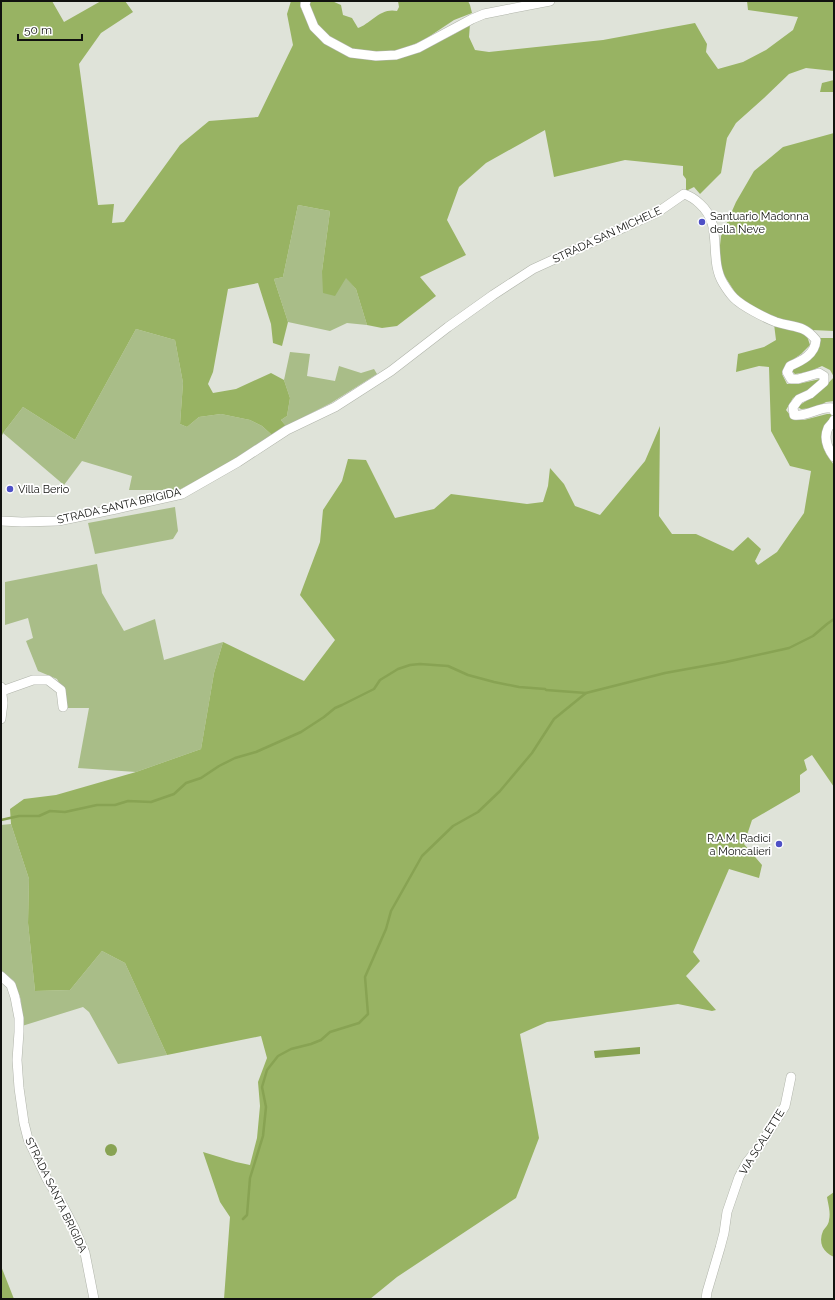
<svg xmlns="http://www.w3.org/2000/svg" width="835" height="1300" font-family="Raleway,sans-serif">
<rect width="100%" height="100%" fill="#dfe3d9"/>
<!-- green -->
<g fill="#a9bd88">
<polygon points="298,205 330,211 322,271 346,277 356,289 367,325 347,323 330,331 288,322 274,279 283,277"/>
<polygon points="136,329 175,340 183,383 180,424 187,427 199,417 221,414 250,420 262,426 272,435 237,459 179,490 129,490 132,476 82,461 64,485 3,433 23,407 75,440"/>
<polygon points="290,352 310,354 307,376 335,381 339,366 361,373 374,369 377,374 331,403 286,426 281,420 287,416 290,398 284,380"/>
<polygon points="175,507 178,531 173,539 95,554 88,523"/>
<polygon points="97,564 102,593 124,631 155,619 164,660 223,642 214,673 201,749 136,772 78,768 89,708 66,708 66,696 57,679 38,671 26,641 33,638 28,618 5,625 5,582"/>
<polygon points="11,824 29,879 28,923 35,991 70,990 102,951 125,963 167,1055 118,1064 89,1012 83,1007 22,1026 21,1000 14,981 1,971 1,825"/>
</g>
<!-- forest -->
<g fill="#98b363">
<polygon points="1,1 52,1 64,22 101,1 125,1 133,12 101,33 79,64 98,205 114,204 112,223 124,222 180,145 209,121 258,117 293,45 287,14 291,1 300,1 300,6 311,29 323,43 350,56 427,48 456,33 470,24 469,37 475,50 489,52 603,40 695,23 707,44 706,52 718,69 743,62 766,50 793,30 798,17 748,10 747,1 834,1 834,71 806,68 789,74 764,98 736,123 727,138 721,173 700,194 694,187 686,191 686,179 683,175 683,166 625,160 554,177 545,130 486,163 459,187 447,220 466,255 420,277 436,296 397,326 382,328 367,325 356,289 346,278 335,296 323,293 322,271 330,211 298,205 283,277 274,279 288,322 282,346 273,343 271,324 258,283 228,289 213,372 208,384 213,393 236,389 271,373 284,380 290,398 287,416 281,420 286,426 272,435 262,426 250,420 221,414 199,417 187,427 180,424 183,383 175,340 136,329 75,440 23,407 3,433 1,438"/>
<path d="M 309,1 L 332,1 L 341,5 L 343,15 L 352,18 L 358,28 C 370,24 381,7 397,11 L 399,7 L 398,1 L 468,1 L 470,5 L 472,13 L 454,20 L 424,40 L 396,52 L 374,53 L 351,49 L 333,41 L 320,30 L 312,17 Z"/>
<polygon points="834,80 834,92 820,92 822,83"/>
<polygon points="834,133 834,331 812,330 804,325 777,319 756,309 738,297 722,272 719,255 721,236 736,202 754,171 783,147"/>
<path d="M 774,324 L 800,331 L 807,336 L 810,345 L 801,354 L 787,364 L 782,374 L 787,384 L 798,384 L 820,379 L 820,381 L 809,390 L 793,398 L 786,410 L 794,420 L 804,420 L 827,414 L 832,414 C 830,420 827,424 825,429 C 819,445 825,453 834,465 L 834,787 L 812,755 L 804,760 L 807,770 L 800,775 L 800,792 L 752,820 L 744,844 L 762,865 L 759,878 L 729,869 L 693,952 L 700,961 L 686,976 L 716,1010 L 712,1011 L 678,1004 L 547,1022 L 520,1034 L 539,1138 L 516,1198 L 397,1277 L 370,1299 L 224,1299 L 230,1217 L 220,1202 L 203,1152 L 236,1162 L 250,1165 L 257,1138 L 260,1106 L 258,1082 L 267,1058 L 261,1036 L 167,1055 L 125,963 L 102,951 L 70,990 L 35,991 L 28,923 L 29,879 L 11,824 L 10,809 L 24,799 L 56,795 L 136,772 L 201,749 L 214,673 L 223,642 L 304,681 L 335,640 L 300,595 L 320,542 L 323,510 L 342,481 L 348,459 L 366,460 L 395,518 L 434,509 L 451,494 L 527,504 L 543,502 L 548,486 L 550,468 L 564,484 L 575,506 L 600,515 L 645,461 L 660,426 L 659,516 L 672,534 L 696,534 L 733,551 L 748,537 L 761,549 L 755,561 L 758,565 L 777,552 L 804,513 L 811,471 L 790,466 L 771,431 L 769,367 L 759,366 L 736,372 L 738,354 L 764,347 L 776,340 Z"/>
<path d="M 820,338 L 834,338 L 834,401 L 826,402 L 815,408 L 801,409 L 798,407 C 802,403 805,402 809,399 C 818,393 827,385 834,377 L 830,370 L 822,366 L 808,372 L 795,374 L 792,371 C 797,360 814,360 819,348 C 820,345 820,341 820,338 Z"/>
<path d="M 834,1192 L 834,1257 C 823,1252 818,1243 823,1231 C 825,1228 829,1224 829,1220 C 831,1213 828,1204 827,1197 Z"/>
<polygon points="1,1266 14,1299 1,1299"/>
</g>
<!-- water -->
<g fill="#88a353">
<polygon points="640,1047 640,1054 595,1058 594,1051"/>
<circle cx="111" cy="1150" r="6"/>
</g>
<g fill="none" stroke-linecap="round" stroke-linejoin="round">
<!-- stream -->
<g stroke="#88a353" stroke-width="2.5">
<polyline points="546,690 586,693 665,673 726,662 789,648 813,636 827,624 834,619"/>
<polyline points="1,820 19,816 39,816 50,811 65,812 97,805 115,805 128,801 151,802 174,794 186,783 201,778 219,766 235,758 256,752 301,732 324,717 335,708 342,705 374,689 380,680 398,669 410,665 420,664 448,666 468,675 494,682 519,687 545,689"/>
<polyline points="243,1219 247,1215 250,1178 263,1136 266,1107 262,1087 267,1070 278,1056 291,1049 311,1044 321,1040 330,1032 359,1023 368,1014 365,977 386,929 391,911 422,856 453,826 478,812 500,791 532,753 554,719 586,693"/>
</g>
<defs>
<g id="minor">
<polyline points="306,1 305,5 314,27 327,40 351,53 376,56 396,55 418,48 472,19 484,14 550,1"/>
<path d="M 834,420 C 833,423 830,425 828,428 C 823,439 828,449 834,457"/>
<path d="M 1,521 L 22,522 L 58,521 L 116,509 L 182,494 L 238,462 L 287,430 L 335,407 L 391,371 L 448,327 L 493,295 L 533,269 L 658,212 L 684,194 C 690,196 695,199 700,204 C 724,225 708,258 723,283 C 726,288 730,294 734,298 C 742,306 765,318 776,322 C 794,328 803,324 816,340 C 815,355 801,361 790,366 L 787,372 L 791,379 L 798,379 L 819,373 L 824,376 L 824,382 L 810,394 L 799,399 L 793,407 L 794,415 C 808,417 819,406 833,408 L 834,411"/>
<polyline points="2,691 33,680 48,680 61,690 63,707"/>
<polyline points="1,719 3,703 1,687"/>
<polyline points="1,976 11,985 15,997 19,1018 19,1032 17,1060 19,1088 24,1123 28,1139 47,1179 62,1204 74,1227 85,1253 94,1299"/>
<polyline points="706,1299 707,1292 720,1248 724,1233 727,1212 739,1177 747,1162 759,1147 785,1106 791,1077"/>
</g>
</defs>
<!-- minor casing -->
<use href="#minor" stroke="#b0b4aa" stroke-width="10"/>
<!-- minor -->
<use href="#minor" stroke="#fff" stroke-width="9"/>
</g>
<!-- markers -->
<g fill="#4e50c6" stroke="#fff" stroke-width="1.5">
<circle cx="702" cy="222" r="4"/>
<circle cx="10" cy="489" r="4"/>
<circle cx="779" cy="844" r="4"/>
</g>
<g text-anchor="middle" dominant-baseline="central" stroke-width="3.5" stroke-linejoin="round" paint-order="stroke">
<!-- poi labels -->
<g font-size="11" fill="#11120f" stroke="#fff" text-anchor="start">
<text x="710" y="216">Santuario Madonna<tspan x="710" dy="13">della Neve</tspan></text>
<text x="18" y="489">Villa Berio</text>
<text x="771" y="838" text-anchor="end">R.A.M. Radici<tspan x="771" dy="13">a Moncalieri</tspan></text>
</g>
<!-- street labels -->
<g font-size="11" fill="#11120f" stroke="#fff">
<text transform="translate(607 235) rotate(-25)">STRADA SAN MICHELE</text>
<text transform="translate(119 506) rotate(-13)">STRADA SANTA BRIGIDA</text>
<text transform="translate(762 1142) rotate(-58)">VIA SCALETTE</text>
<text transform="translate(56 1195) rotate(64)">STRADA SANTA BRIGIDA</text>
</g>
</g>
<!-- border -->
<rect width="835" height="1300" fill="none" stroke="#11120f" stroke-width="4"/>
<!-- scale -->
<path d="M18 34v6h64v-6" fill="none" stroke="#11120f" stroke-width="2"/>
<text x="24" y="34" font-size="12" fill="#11120f" stroke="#ffffff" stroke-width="3" paint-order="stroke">50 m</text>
</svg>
